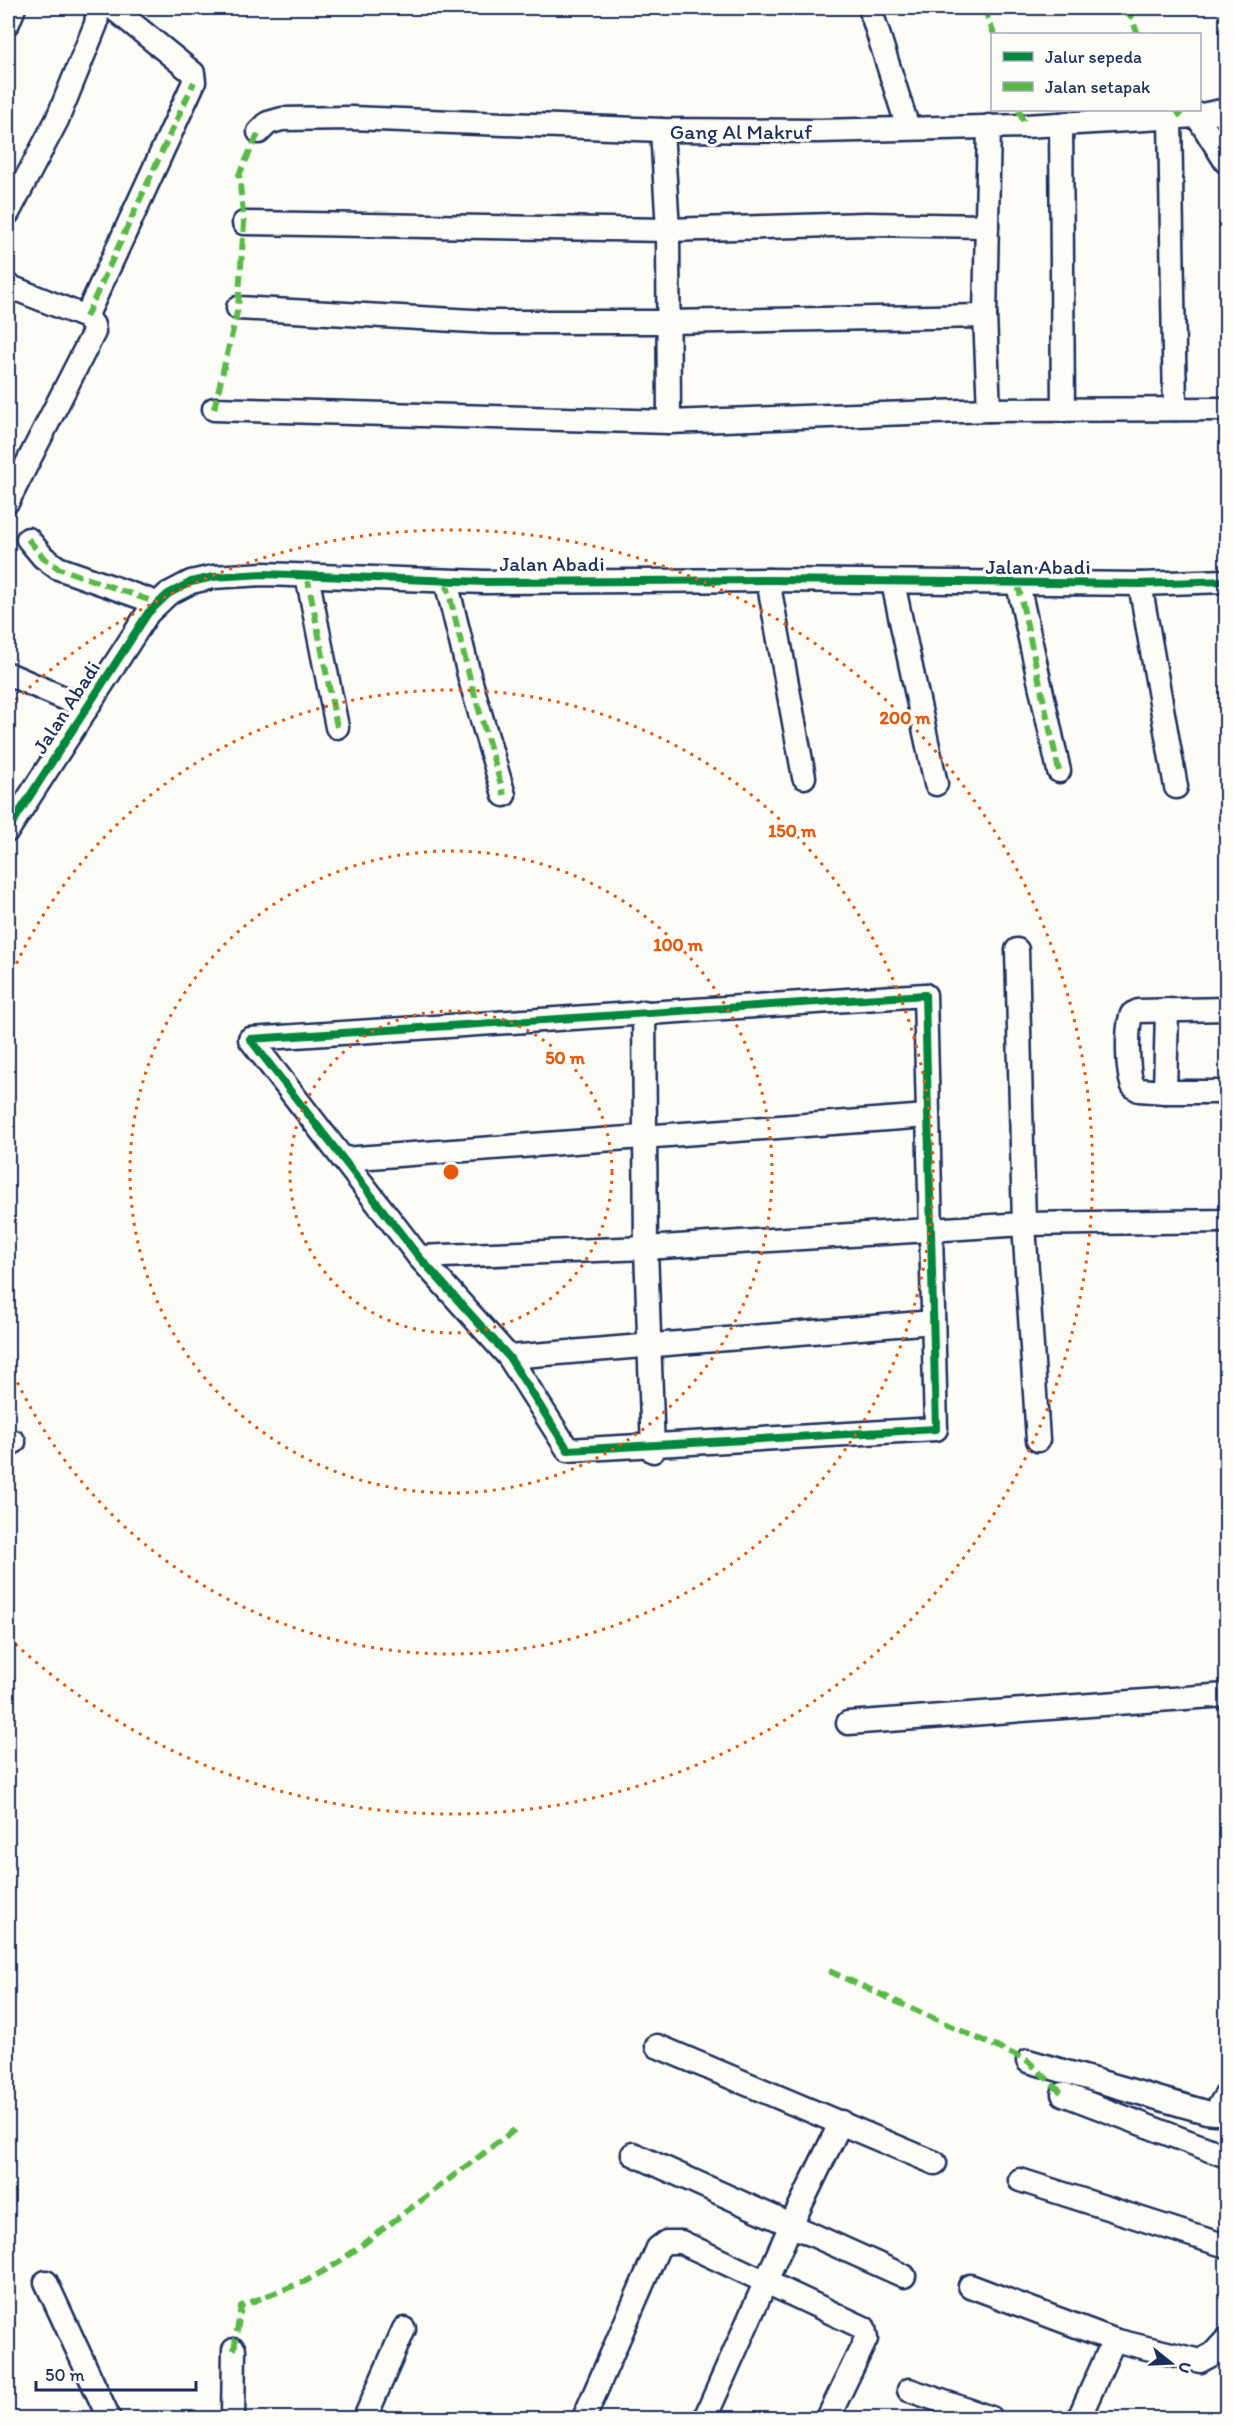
<svg xmlns="http://www.w3.org/2000/svg" width="1234" height="2426" font-family="Itim,sans-serif">
<rect width="100%" height="100%" fill="#fdfcf7"/>
<filter id="ink" filterUnits="userSpaceOnUse"><feTurbulence type="fractalNoise" baseFrequency=".0167" numOctaves="2"/><feDisplacementMap in="SourceGraphic" scale="12" xChannelSelector="R" yChannelSelector="G"/><feConvolveMatrix kernelMatrix="1 2 1 2 8 2 1 2 1" color-interpolation-filters="sRGB"/></filter>
<g filter="url(#ink)">
<g fill="none" stroke-linecap="round" stroke-linejoin="round">
<defs>
<g id="minor">
<polyline points="870,8 908,128"/>
<polyline points="8,23 14,8"/>
<polyline points="1197,116 1226,162"/>
<polyline points="1170,118 1175,409"/>
<polyline points="1061,124 1063,410"/>
<polyline points="662,130 668,230 669,422"/>
<polyline points="259,132 268,123 282,119 351,118 662,130 818,131 1025,126 1197,116 1226,110"/>
<polyline points="8,213 57,120 96,24 98,8"/>
<polyline points="244,223 668,230 866,224 987,226"/>
<polyline points="8,286 86,317 93,325 94,332 8,501"/>
<polyline points="238,308 491,322 668,322 985,316"/>
<polyline points="86,317 194,82 193,73 113,8"/>
<polyline points="214,409 669,422 989,410 1226,409"/>
<polyline points="989,410 985,316 989,126"/>
<polyline points="28,539 43,557 58,568 157,603"/>
<polyline points="307,575 337,727"/>
<polyline points="768,580 804,777"/>
<polyline points="446,581 470,679 504,795"/>
<polyline points="893,583 936,784"/>
<polyline points="1018,584 1059,771"/>
<polyline points="1140,584 1176,787"/>
<polyline points="8,674 87,708"/>
<polyline points="8,830 148,613 168,594 191,582 213,577 264,574 485,582 768,580 1140,584 1226,581"/>
<polyline points="1017,950 1024,1224 1038,1440"/>
<polygon points="925,995 936,1429 568,1450 509,1357 419,1257 250,1039"/>
<polyline points="1167,1010 1165,1092 1226,1092"/>
<polyline points="644,1012 646,1248 653,1451"/>
<path d="M 1165,1092 L 1139,1090 L 1133,1086 C 1127,1072 1126,1027 1132,1014 L 1138,1011 L 1226,1009"/>
<polyline points="343,1159 928,1116"/>
<polyline points="419,1257 646,1248 1024,1224 1226,1221"/>
<polyline points="509,1357 933,1322"/>
<polyline points="8,1441 14,1442"/>
<polyline points="848,1723 1226,1695"/>
<polyline points="657,2046 935,2163"/>
<polyline points="1028,2061 1206,2112 1215,2113 1226,2095"/>
<polyline points="1063,2094 1226,2156"/>
<polyline points="633,2154 904,2276"/>
<polyline points="1020,2180 1226,2246"/>
<polyline points="46,2282 109,2418"/>
<polyline points="970,2286 1114,2340"/>
<polyline points="909,2390 991,2418"/>
<polyline points="233,2418 234,2350"/>
<polyline points="365,2418 404,2329"/>
<polyline points="584,2418 658,2248 666,2242 681,2242 864,2328 866,2339 828,2418"/>
<polyline points="705,2418 791,2225 841,2122"/>
<polyline points="1079,2418 1114,2340 1200,2361 1213,2354 1226,2340"/>
</g>
</defs>
<!-- minor casing -->
<use href="#minor" stroke="#1b2f5e" stroke-width="27"/>
<!-- minor -->
<use href="#minor" stroke="#fdfcf7" stroke-width="22"/>
<!-- quiet -->
<g stroke="#58b947" stroke-width="6" stroke-dasharray="12 6" stroke-linecap="butt">
<polyline points="984,8 994,34"/>
<polyline points="1127,8 1138,34"/>
<polyline points="1019,110 1025,126"/>
<polyline points="1177,110 1181,117"/>
<polyline points="86,317 194,82"/>
<polyline points="214,409 238,308 244,223 239,175 259,132"/>
<polyline points="28,539 43,557 58,568 157,603"/>
<polyline points="307,575 337,727"/>
<polyline points="446,581 470,679 504,795"/>
<polyline points="1018,584 1059,771"/>
<polyline points="829,1971 1028,2061 1063,2094"/>
<polyline points="234,2350 241,2306 306,2281 338,2263 517,2128"/>
</g>
<defs>
<g id="cycleway">
<polyline points="8,830 148,613 168,594 191,582 213,577 264,574 485,582 768,580 1140,584 1226,581"/>
<polygon points="925,995 936,1429 568,1450 509,1357 419,1257 250,1039"/>
</g>
</defs>
<!-- cycleway casing -->
<use href="#cycleway" stroke="#fdfcf7" stroke-width="11"/>
<!-- cycleway -->
<use href="#cycleway" stroke="#00873e" stroke-width="8"/>
</g>
</g>
<!-- distance rings -->
<g fill="none" stroke="#e8590c" stroke-width="3" stroke-dasharray="3 6">
<circle cx="451" cy="1172" r="161"/>
<circle cx="451" cy="1172" r="321"/>
<path d="M9 980A482 482 0 1 1 9 1364"/>
<path d="M9 706A642 642 0 1 1 9 1638"/>
</g>
<g text-anchor="middle" dominant-baseline="central" stroke-width="6" stroke-linejoin="round" paint-order="stroke">
<!-- street labels -->
<g font-size="21" fill="#1b2f5e" stroke="#fdfcf7">
<text x="741" y="131">Gang Al Makruf</text>
<text x="552" y="563">Jalan Abadi</text>
<text x="1038" y="566">Jalan Abadi</text>
<text transform="translate(66 707) rotate(-57)">Jalan Abadi</text>
</g>
</g>
<circle cx="451" cy="1172" r="9" fill="#e8590c" stroke="#fdfcf7" stroke-width="3"/>
<g font-size="18" text-anchor="middle" font-weight="bold" fill="#e8590c" stroke="#fdfcf7" stroke-width="6" stroke-linejoin="round" paint-order="stroke">
<text x="905" y="724">200 m</text>
<text x="792" y="837">150 m</text>
<text x="678" y="951">100 m</text>
<text x="565" y="1064">50 m</text>
</g>
<!-- margin -->
<rect width="1234" height="2426" fill="none" stroke="#fdfcf7" stroke-width="30"/>
<rect x="15" y="15" width="1204" height="2396" fill="none" stroke="#1b2f5e" stroke-width="2" filter="url(#ink)"/>
<!-- legend -->
<rect x="991" y="33" width="210" height="78" fill="#fdfcf7" stroke="#a3aaba" stroke-width="1.5"/>
<rect x="1003" y="52" width="30" height="9" fill="#00873e" stroke="#a3aaba" stroke-width="1.5"/>
<text x="1045" y="63" font-size="18" fill="#1b2f5e">Jalur sepeda</text>
<rect x="1003" y="82" width="30" height="9" fill="#58b947" stroke="#a3aaba" stroke-width="1.5"/>
<text x="1045" y="93" font-size="18" fill="#1b2f5e">Jalan setapak</text>
<!-- north arrow -->
<g transform="translate(1171 2363) rotate(108)" stroke="#fdfcf7" stroke-width="4.5" paint-order="stroke">
<path d="M0-4.5L10 22L0 15L-10 22Z" fill="#1b2f5e"/>
<text y="-9" font-size="16" font-weight="bold" text-anchor="middle" fill="#1b2f5e">U</text>
</g>
<!-- scale -->
<path d="M36 2381v9h160v-9" fill="none" stroke="#1b2f5e" stroke-width="3"/>
<text x="45" y="2381" font-size="18" fill="#1b2f5e" stroke="#fdfcf7" stroke-width="4.5" paint-order="stroke">50 m</text>
</svg>
